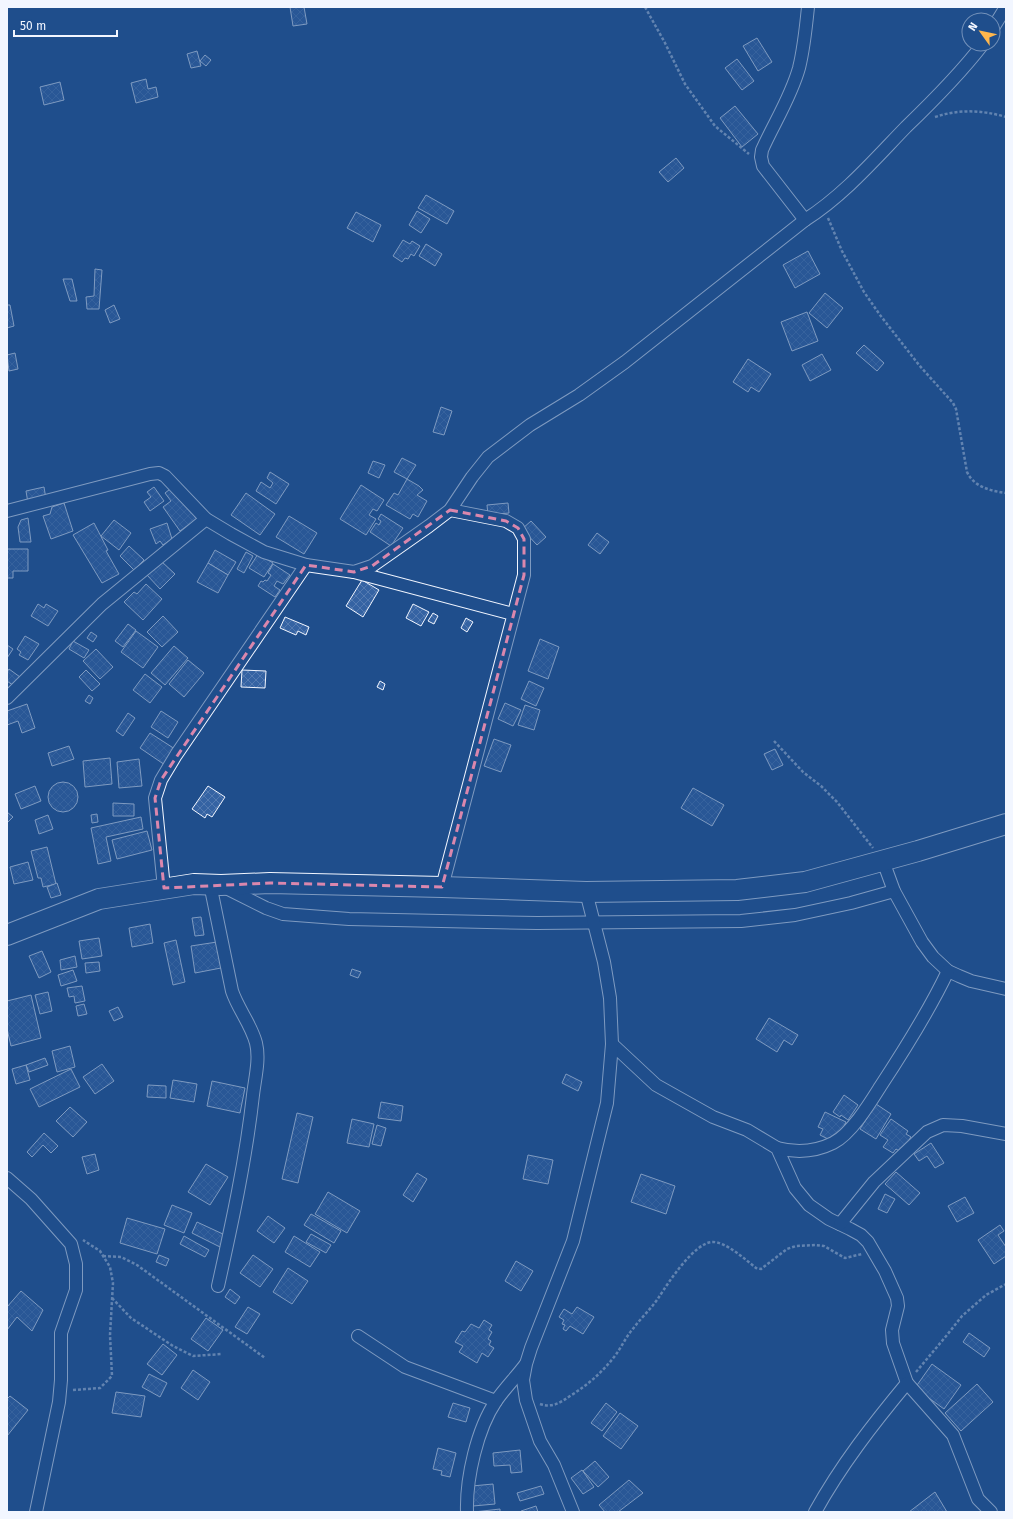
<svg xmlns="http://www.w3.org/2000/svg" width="1013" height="1519" font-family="'Fira Sans',sans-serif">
<defs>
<pattern id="building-cross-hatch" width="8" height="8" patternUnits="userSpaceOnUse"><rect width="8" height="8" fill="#3563a3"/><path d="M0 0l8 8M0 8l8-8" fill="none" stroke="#537ab1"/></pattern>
</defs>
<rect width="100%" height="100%" fill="#1f4e8c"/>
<!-- building -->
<g fill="url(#building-cross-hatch)" stroke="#f2f6ff">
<polygon points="290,7 304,7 307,24 293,26"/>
<polygon points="757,38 772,62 758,71 743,46"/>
<polygon points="197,51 201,66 191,68 187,54"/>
<polygon points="205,55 211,60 206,66 200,61"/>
<polygon points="737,59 754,81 742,90 725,68"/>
<polygon points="146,79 148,89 156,87 158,97 136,103 131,83"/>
<polygon points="60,82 64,100 44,105 40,87"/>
<polygon points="735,106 758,134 742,147 720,118"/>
<polygon points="676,158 684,168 668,182 659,172"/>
<polygon points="426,195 454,211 447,224 418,208"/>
<polygon points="417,211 430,219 421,233 409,225"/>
<polygon points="356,212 381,225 373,242 347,228"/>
<polygon points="403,240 410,244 412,241 420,246 414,256 411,254 408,259 405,258 402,262 393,256"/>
<polygon points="426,244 442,254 435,266 419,256"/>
<polygon points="808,251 820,274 795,288 783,265"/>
<polygon points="95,269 102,270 99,309 87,309 86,297 94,296"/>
<polygon points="63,279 72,279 77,301 70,301"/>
<polygon points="825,293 843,308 827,328 809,313"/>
<polygon points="7,305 10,305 14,326 7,328"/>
<polygon points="114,305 120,319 110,323 105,310"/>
<polygon points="807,312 818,341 792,351 781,322"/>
<polygon points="864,345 884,363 877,371 856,353"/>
<polygon points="15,353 18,369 9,371 7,355"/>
<polygon points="822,354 831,370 810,381 802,365"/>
<polygon points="748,359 771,374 759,392 751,387 748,392 733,382"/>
<polygon points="441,407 452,411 444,435 433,432"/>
<polygon points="402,458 416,465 407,479 394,472"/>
<polygon points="373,461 385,465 379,478 368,473"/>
<polygon points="270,472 289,484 276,504 256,491 261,482 270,488 273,483 267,478"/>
<polygon points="407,479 419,486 423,490 417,495 427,501 418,517 413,514 410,519 386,505 394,493 398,495"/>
<polygon points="361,485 384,500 377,511 373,509 369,515 376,519 366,535 340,519"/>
<polygon points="174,486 197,519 180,531 163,507 171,501 165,493"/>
<polygon points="44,487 46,499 28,503 26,491"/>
<polygon points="154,487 164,501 150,511 144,502 151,497 147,492"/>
<polygon points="246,493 275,514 260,535 231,515"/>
<polygon points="64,503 73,531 51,539 43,516 50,514 52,507"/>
<polygon points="508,503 509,513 488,515 487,505"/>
<polygon points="381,514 403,528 391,546 370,532 376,523 379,525 381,521 378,519"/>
<polygon points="289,516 317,533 304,554 276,537"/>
<polygon points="28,518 31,542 20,542 18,527 21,520"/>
<polygon points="114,520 131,533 119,550 101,536"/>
<polygon points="531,521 546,537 537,545 522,529"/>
<polygon points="94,523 108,550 106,551 119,574 102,583 73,535"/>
<polygon points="167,523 172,539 163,545 160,541 156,544 150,529"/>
<polygon points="597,533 609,542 600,554 588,545"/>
<polygon points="129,546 144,560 134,570 120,556"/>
<polygon points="7,549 28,549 28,571 13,571 13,578 7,578"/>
<polygon points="215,550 236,562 228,575 208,563"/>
<polygon points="246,552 253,556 244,573 237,569"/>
<polygon points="258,554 273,563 264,577 249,568"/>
<polygon points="161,561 175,574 160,589 147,575"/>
<polygon points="208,563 228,575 218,593 197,582"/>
<polygon points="273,564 290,575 283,584 277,581 274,586 280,590 275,597 258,586 261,581 263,582 265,580 267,581 271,575 268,573"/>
<polygon points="362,580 379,590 363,617 346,606"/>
<polygon points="146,584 162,599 143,620 124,602 134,592 137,594"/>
<polygon points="38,604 44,608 46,604 58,611 48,626 31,616"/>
<polygon points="413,604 429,612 421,626 406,618"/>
<polygon points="433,613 438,616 434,624 428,621"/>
<polygon points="163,616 178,632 162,647 147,632"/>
<polygon points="285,617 309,627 306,635 298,631 296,635 280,628"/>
<polygon points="466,618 473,622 467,632 461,628"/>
<polygon points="128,624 136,630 123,647 115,641"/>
<polygon points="136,631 158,647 143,668 121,652"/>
<polygon points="91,632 97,636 93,642 87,638"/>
<polygon points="25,636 39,644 28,660 19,655 21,652 17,649"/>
<polygon points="540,639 559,647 548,679 528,671"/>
<polygon points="73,641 89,650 84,658 69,649"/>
<polygon points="7,645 13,649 7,658"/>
<polygon points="174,646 188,658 165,685 151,673"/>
<polygon points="96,649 113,667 100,679 83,661"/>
<polygon points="188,660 204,673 184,697 169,684"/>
<polygon points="9,669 20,677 14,686 7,681 7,672"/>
<polygon points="86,670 100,684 92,691 79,677"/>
<polygon points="242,670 266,671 265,688 241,687"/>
<polygon points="145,674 162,687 150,703 133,690"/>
<polygon points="380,681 385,684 383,690 377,687"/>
<polygon points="529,681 544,688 536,706 521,699"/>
<polygon points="89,695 93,698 90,704 85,701"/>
<polygon points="505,703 521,710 513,726 498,719"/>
<polygon points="27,704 35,728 22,733 18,721 7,725 7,711"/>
<polygon points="525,705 540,710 534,730 518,725"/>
<polygon points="161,711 178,722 168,738 151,727"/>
<polygon points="128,713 135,718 123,736 116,731"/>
<polygon points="150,733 175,749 165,765 140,748"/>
<polygon points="494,739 511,745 501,772 484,766"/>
<polygon points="69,746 74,759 52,766 48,753"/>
<polygon points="775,749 783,765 772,770 764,754"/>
<polygon points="110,758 112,784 85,787 83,761"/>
<polygon points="139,759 142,786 119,788 117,762"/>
<circle cx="63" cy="797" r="15"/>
<polygon points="35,786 41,801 21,809 15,794"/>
<polygon points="208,786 225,797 212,817 207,814 205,818 192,809"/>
<polygon points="693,788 724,805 712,826 681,808"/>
<polygon points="113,803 134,804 134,816 113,816"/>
<polygon points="7,812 13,817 7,823"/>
<polygon points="97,814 98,822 92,823 91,815"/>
<polygon points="48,815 53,829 39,834 35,820"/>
<polygon points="141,817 143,829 106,837 111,861 98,864 91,828"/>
<polygon points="147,831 152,850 117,859 112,840"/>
<polygon points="47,847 56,884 43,887 41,878 38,878 31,851"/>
<polygon points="28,862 33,880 14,884 10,867"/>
<polygon points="57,883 61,895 51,898 47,887"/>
<polygon points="201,917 204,935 195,936 192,918"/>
<polygon points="150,924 153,943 132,947 129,928"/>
<polygon points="99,938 102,956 82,959 79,941"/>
<polygon points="176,940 185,982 173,985 164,943"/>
<polygon points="217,942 221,968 195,973 191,946"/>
<polygon points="42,951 51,972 39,978 29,956"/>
<polygon points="75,956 77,967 61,970 60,960"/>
<polygon points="99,962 100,971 86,973 85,963"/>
<polygon points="352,969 361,972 358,978 350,975"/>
<polygon points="73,970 77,981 61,986 58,975"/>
<polygon points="82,986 85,1001 75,1003 74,996 69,997 67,988"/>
<polygon points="48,992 52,1011 40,1014 35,995"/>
<polygon points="31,995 41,1038 11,1046 7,1029 7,1001"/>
<polygon points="84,1004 87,1014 78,1016 76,1006"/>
<polygon points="118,1007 123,1017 114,1021 109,1011"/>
<polygon points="769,1018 798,1035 792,1045 784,1040 777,1052 756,1039"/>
<polygon points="70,1046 75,1067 57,1072 52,1051"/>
<polygon points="45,1058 48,1065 29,1072 26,1065"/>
<polygon points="102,1064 114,1081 95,1094 83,1077"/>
<polygon points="26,1065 30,1080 16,1084 12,1069"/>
<polygon points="71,1069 80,1087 39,1107 30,1089"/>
<polygon points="566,1074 582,1082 578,1091 562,1083"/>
<polygon points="173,1080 197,1084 194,1102 170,1098"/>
<polygon points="212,1081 245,1088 240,1113 207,1106"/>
<polygon points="148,1085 166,1086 166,1098 147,1097"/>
<polygon points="844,1095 858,1105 848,1120 841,1115 840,1117 833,1112"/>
<polygon points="381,1102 403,1106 401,1121 378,1118"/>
<polygon points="876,1104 891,1114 876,1139 860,1129"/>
<polygon points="70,1107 87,1122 73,1137 56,1121"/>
<polygon points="825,1112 846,1122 839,1137 835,1135 832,1141 820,1135 823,1129 818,1127"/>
<polygon points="297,1113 313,1117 298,1183 282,1179"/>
<polygon points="352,1119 374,1124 369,1147 347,1143"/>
<polygon points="891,1119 908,1131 906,1134 911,1137 909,1140 911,1142 901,1152 896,1149 893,1153 883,1147 888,1140 880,1135"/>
<polygon points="377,1125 386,1128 381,1146 372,1144"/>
<polygon points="44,1133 58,1146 51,1153 43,1145 32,1157 27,1152"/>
<polygon points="931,1143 944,1163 935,1168 927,1156 919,1161 914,1154"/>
<polygon points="95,1154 99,1170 87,1174 82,1157"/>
<polygon points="528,1155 553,1160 548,1184 523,1179"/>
<polygon points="206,1164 228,1177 210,1205 188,1192"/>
<polygon points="896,1172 920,1193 909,1205 885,1184"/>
<polygon points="417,1173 427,1179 413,1202 403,1195"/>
<polygon points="641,1174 675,1186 666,1214 631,1202"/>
<polygon points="328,1192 360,1211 347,1233 315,1214"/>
<polygon points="885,1194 895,1199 887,1213 878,1209"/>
<polygon points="965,1197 974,1213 957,1222 948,1206"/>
<polygon points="172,1205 192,1213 184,1233 164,1225"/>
<polygon points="311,1214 341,1231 334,1243 304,1225"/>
<polygon points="268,1216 285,1228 274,1243 257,1231"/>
<polygon points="127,1218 165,1229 157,1254 120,1243"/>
<polygon points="197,1222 225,1235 220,1247 192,1233"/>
<polygon points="1000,1225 1004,1231 998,1235 1006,1247 1006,1256 994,1264 978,1240"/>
<polygon points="311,1234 331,1245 326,1253 306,1242"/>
<polygon points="184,1236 209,1250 205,1257 180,1244"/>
<polygon points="294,1236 320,1252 310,1267 285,1252"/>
<polygon points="159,1255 169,1259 166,1266 156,1262"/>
<polygon points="253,1255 273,1269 260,1287 240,1273"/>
<polygon points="516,1261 533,1271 521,1291 505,1281"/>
<polygon points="288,1268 308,1281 292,1304 273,1292"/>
<polygon points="230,1289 240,1297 235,1304 225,1297"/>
<polygon points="21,1291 43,1310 32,1331 17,1317 7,1330 7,1307"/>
<polygon points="248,1307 260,1314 247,1334 235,1327"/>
<polygon points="577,1307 594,1317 583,1334 570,1326 566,1331 563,1329 565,1325 562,1324 564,1320 559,1317 564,1309 572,1314"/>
<polygon points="206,1318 223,1330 208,1351 191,1339"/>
<polygon points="484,1320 492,1325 489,1330 492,1332 488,1339 491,1341 489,1345 494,1348 488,1357 482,1353 477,1363 459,1352 463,1346 455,1342 462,1331 465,1332 471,1324 479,1328"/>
<polygon points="969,1333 990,1348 984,1357 963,1342"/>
<polygon points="163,1344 177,1355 162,1375 147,1364"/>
<polygon points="932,1364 961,1385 944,1409 915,1388"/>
<polygon points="193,1370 210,1382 198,1400 181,1388"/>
<polygon points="149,1374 167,1383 160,1397 142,1387"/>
<polygon points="977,1384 993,1402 961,1431 945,1413"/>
<polygon points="116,1392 145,1396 141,1417 112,1413"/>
<polygon points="10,1396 28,1410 7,1436 7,1399"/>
<polygon points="453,1403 470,1408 466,1422 448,1417"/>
<polygon points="606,1403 617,1412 602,1431 591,1423"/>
<polygon points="620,1413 638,1426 621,1449 603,1436"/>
<polygon points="438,1448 456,1453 450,1477 441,1475 442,1471 433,1469"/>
<polygon points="520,1450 522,1472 511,1473 510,1465 494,1466 493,1453"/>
<polygon points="595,1461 609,1477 598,1487 583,1471"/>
<polygon points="582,1470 594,1487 583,1494 571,1478"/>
<polygon points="629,1480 643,1493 618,1512 605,1512 599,1505"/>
<polygon points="493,1484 495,1504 473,1506 472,1486"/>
<polygon points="541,1486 544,1494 520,1501 517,1493"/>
<polygon points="935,1492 947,1512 909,1512"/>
<polygon points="536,1506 538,1512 521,1512 521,1511"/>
<polygon points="500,1509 500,1512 474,1512"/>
</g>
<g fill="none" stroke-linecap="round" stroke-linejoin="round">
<defs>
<g id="minor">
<polyline points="993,28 1006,7"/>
<path d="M 805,220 L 763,166 L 761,157 L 762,150 C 774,123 791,97 799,68 C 804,48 806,27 808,7"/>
<path d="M 7,511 L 150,474 L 159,473 L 165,476 L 206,519 L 231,534 L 264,552 L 306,565 L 354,572 L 372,566 L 429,526 L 450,510 L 472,477 L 488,457 L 530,425 L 579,395 L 625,362 L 805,220 C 844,195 874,160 906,127 C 933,101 960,74 983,44"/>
<polyline points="354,572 513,614"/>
<polyline points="7,698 102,604 206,519"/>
<polyline points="883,861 894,891 922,942 933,957 948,971 959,976 971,981 1006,989"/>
<path d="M 210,884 L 232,991 C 238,1009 251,1024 256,1043 C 260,1059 255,1078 253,1095 C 246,1159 232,1223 218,1286"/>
<polyline points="224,887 266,908 283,914 349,919 537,923 741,921 795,915 851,903 894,891"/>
<polyline points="442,887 524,575 524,539 518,528 506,521 450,510"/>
<polyline points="164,888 155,798 161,780 176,755 306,565"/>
<polyline points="612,1044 656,1085 713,1117 747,1130 777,1148 795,1188 809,1205 829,1219 850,1229 861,1235 868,1242 885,1271 897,1298 898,1306 892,1330 893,1343 907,1383 953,1435 978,1499 991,1512"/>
<path d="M 777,1148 C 797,1153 815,1152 833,1143 C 851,1134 870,1103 880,1087 C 905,1049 929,1011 948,971"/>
<polyline points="7,1178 31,1199 71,1244 76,1264 76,1290 61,1333 61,1380 59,1402 36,1512"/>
<polyline points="840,1224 874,1182 927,1132 943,1125 962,1126 1006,1134"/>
<polyline points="358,1336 405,1367 496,1401"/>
<path d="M 467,1512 C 466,1478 477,1429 496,1401 C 505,1388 516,1377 525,1365"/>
<polyline points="573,1512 554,1465 540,1441 526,1400 523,1380 526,1364 531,1348 573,1241 607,1103 612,1044 610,998 604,962 586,892"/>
<path d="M 815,1512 C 841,1465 873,1424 907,1383"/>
</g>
<polyline id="primary" points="7,935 99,899 194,884 221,885 270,883 442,887 586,892 737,890 805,882 918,851 1006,824"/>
</defs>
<!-- minor casing -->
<use href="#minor" stroke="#f2f6ff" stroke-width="14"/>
<!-- primary casing -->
<use href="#primary" stroke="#f2f6ff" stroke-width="22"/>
<!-- path -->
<g stroke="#b3c4dc" stroke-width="2.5" stroke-dasharray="3 2" stroke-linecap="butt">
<polyline points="645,7 665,43 685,84 715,126 749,154"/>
<path d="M 935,117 C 959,109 982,110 1006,117"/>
<path d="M 828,218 L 842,251 L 864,292 L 880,315 L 919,365 L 953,403 L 956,409 L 967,472 C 974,487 991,491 1006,493"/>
<polyline points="774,741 803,772 821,786 837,802 873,848"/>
<polyline points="103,1256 121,1257 137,1265 265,1358"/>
<polyline points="112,1298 131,1318 173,1346 193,1356 222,1354"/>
<polyline points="916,1372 947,1335 962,1316 986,1295 1006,1284"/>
<polyline points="73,1390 100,1388 112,1376 110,1335 113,1283 110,1267 100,1251 83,1240"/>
<path d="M 540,1404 C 552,1408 560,1403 570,1396 C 589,1384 604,1371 617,1353 C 622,1346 626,1337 632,1330 C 640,1319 651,1309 659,1297 C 668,1283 694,1243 712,1242 C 725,1241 746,1260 756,1268 L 761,1269 L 787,1249 L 796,1246 L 815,1245 L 824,1246 L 845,1258 L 862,1254"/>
</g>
<!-- minor -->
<use href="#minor" stroke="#1f4e8c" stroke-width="12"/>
<!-- primary -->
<use href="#primary" stroke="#1f4e8c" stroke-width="20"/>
</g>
<!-- marked area -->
<path d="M0 0H1013V1519H0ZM 450,510 L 506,521 L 518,528 L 524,539 L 524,575 L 442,887 L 270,883 L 164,888 L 155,798 L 161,780 L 306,565 L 354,572 L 372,566 Z" fill="#1f4e8c" fill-opacity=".55" fill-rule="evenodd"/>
<path fill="none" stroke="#da87ad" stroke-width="3" stroke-dasharray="8 5" stroke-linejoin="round" d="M 450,510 L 506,521 L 518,528 L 524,539 L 524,575 L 442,887 L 270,883 L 164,888 L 155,798 L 161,780 L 306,565 L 354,572 L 372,566 Z"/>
<!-- border -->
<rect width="1013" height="1519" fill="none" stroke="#f2f6ff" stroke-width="16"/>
<!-- north arrow -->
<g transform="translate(981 32) rotate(303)"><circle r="19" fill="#1f4e8c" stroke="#7391ba"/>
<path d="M0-3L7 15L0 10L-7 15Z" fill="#ffb74d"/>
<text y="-6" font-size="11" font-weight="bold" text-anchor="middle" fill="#f2f6ff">N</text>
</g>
<!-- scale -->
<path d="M14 30v6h103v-6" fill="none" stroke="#f2f6ff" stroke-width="2"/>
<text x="20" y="30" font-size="12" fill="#f2f6ff" stroke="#1f4e8c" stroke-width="3" paint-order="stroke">50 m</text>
</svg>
